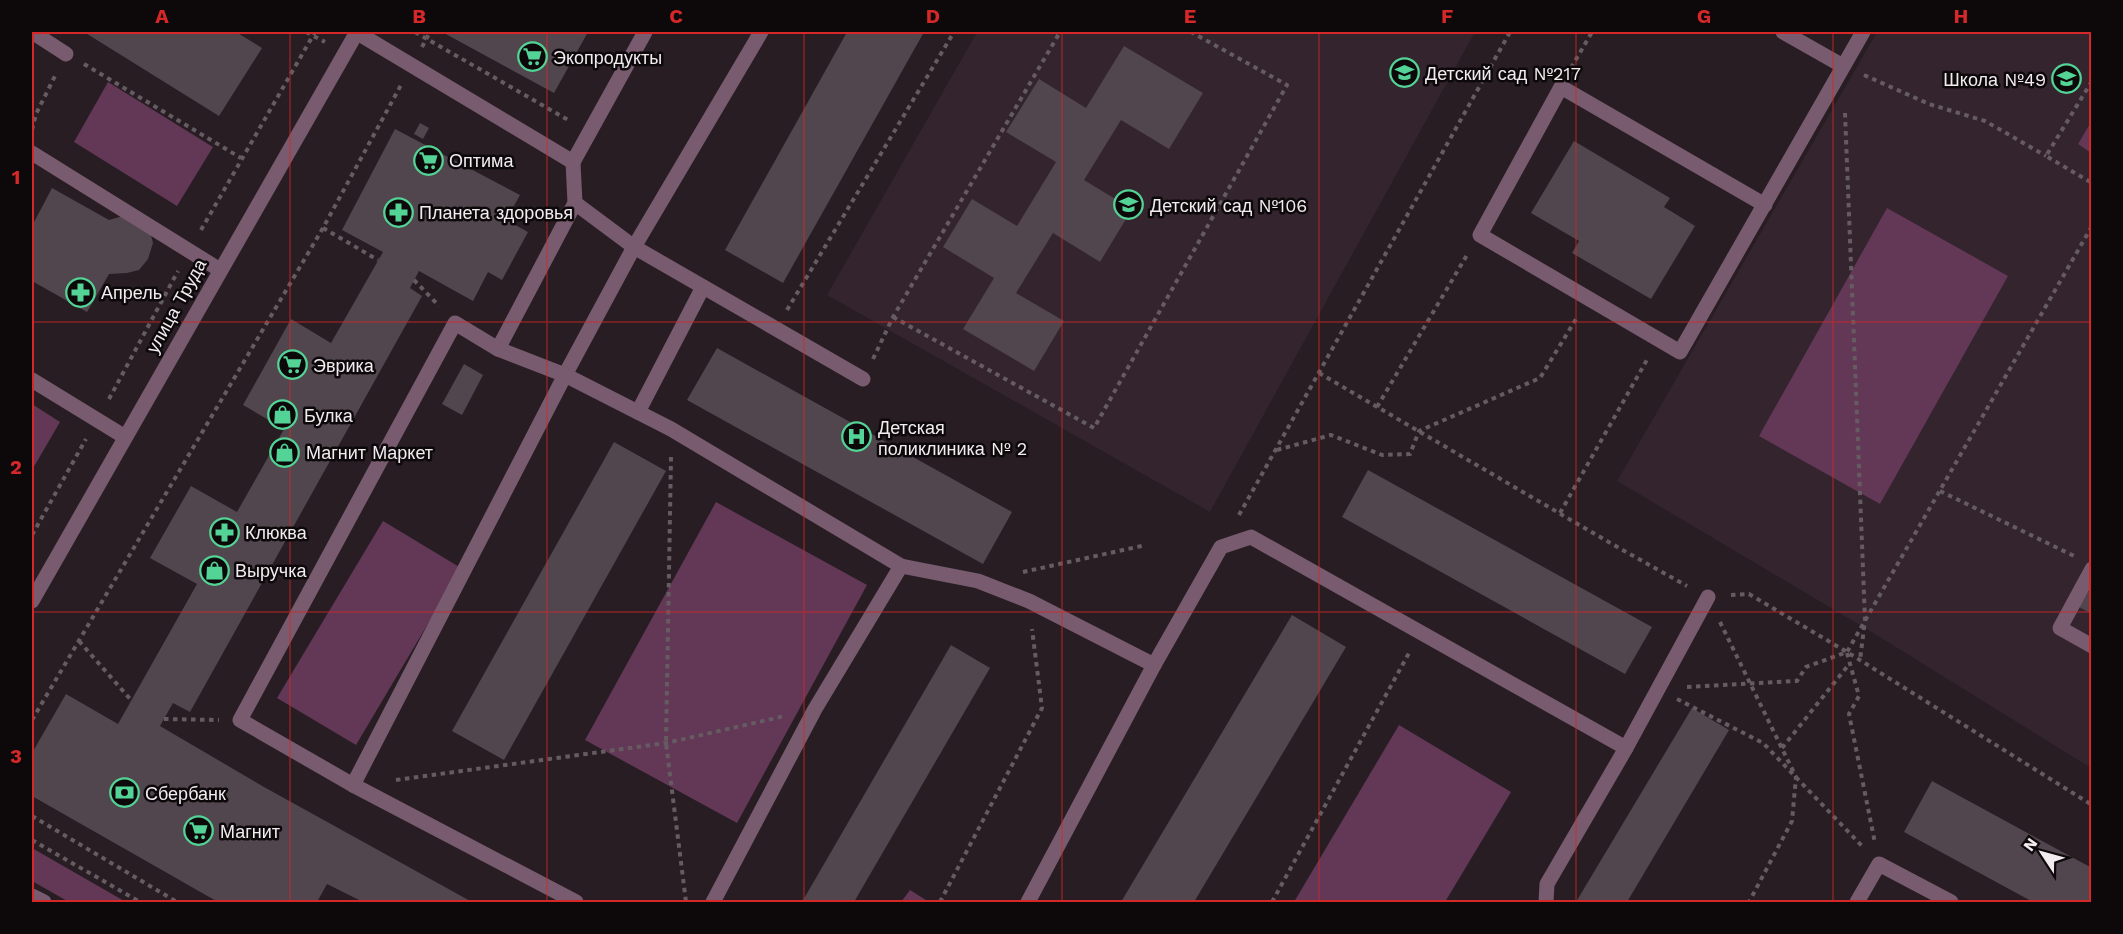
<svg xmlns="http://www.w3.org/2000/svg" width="2123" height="934" font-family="'Work Sans',sans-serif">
<rect width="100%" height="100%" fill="#271d23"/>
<!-- built -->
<g fill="#33242e">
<polygon points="977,32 1475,32 1210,512 827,295"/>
<polygon points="1877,32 2091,32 2091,768 1875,634 1617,481"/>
</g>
<!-- green -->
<g fill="#633756">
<polygon points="108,82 213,147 177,206 74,142"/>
<polygon points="2091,122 2091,153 2078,144"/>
<polygon points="1887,208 2008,276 1880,504 1759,436"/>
<polygon points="32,404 60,422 32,470"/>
<polygon points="716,502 867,585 737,823 585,740"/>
<polygon points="383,521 461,568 356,745 277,698"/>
<polygon points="1399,725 1511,792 1445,902 1294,902"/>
<polygon points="32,848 126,902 69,902 32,881"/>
<polygon points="910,890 929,902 901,902"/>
</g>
<!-- building -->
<g fill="#51464d">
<polygon points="84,32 236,32 262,48 219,116"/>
<polygon points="442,32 588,32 554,93"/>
<polygon points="847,32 924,32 783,283 725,250"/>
<polygon points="1124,46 1203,93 1169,149 1121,120 1084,180 1132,209 1100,262 1053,233 1016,293 1064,321 1034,371 963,329 994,278 943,247 972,199 1017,226 1056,162 1006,132 1039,79 1086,108"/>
<polygon points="420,123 429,128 423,139 414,134"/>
<polygon points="395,129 520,195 506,220 528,232 502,280 488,272 473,301 419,271 410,288 422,296 190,712 173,703 160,726 264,787 472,902 363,902 327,884 317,902 218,902 32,796 32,753 66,694 118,724 197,584 150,558 191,486 237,512 284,429 243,405 257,380 291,319 331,343 383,252 342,230"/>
<polygon points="1574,141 1670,198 1664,207 1695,226 1651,299 1572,253 1579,241 1531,213"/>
<polygon points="52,188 109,220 123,216 150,231 153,243 148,259 139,270 127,273 109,274 87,312 32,281 32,226"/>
<polygon points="717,348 1012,512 983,564 687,400"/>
<polygon points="464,364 483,375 462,415 442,404"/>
<polygon points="614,442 666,471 504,760 452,731"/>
<polygon points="1368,470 1652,627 1625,674 1342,517"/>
<polygon points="2092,586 2092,614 2079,607"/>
<polygon points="1292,615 1346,647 1194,902 1121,902"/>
<polygon points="951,645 990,668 854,902 802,902"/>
<polygon points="1692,708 1729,730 1627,902 1576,902"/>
<polygon points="1932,781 2092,868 2092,902 2033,902 1904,832"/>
</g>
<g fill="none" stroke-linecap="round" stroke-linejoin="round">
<!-- path -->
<g stroke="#655c62" stroke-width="4" stroke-dasharray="4.5 4.5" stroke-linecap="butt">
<polyline points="306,32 325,42"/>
<polyline points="415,32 570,121"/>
<polyline points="422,47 430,32"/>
<polyline points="84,64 241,158"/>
<polyline points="1571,68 1592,32"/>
<polyline points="1864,75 1929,104 1985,121 2046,156"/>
<polyline points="2092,81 2046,156 2092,183"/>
<polyline points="1845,113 1865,620 1860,660"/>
<polyline points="32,130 36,114 56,74"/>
<polyline points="323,228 378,260"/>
<polyline points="201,230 315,32"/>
<polyline points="414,280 439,306"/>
<polyline points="787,310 954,32"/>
<polyline points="893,317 1094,428 1287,85 1191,32"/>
<polyline points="873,359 893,317 1060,32"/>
<polyline points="1319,373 1612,544 1687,586"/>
<polyline points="109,399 178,271"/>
<polyline points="1377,407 1467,255"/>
<polyline points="1277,450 1331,435 1382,455 1410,454 1419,431 1540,378 1576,319"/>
<polyline points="671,457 666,743 686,902"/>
<polyline points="1940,491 2074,556"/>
<polyline points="1560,513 1648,358"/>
<polyline points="1239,515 1510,32"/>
<polyline points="32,535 86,439"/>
<polyline points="1023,572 1146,545"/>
<polyline points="1731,595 1749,594 1847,652 2092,805"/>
<polyline points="1720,622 1796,777 1792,821 1749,902"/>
<polyline points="79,641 131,700"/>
<polyline points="1847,653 1859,696 1849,714 1875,843"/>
<polyline points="1687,687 1797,681 1806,667 1847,652 2092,226"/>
<polyline points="1677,699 1763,743 1864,848"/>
<polyline points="164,719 219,720"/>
<polyline points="32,720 323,228 401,85"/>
<polyline points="1782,748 1850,663"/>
<polyline points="396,780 666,743 785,716"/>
<polyline points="32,816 177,902"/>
<polyline points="32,840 140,902"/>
<polyline points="940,902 1042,708 1032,629"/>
<polyline points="1272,902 1409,653"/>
</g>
<!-- minor -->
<g stroke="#785b6e" stroke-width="15">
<polyline points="32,32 66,54"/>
<polyline points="356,32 573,162 575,203 498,349"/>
<polyline points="1783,32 1843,66"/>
<polyline points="32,153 220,270"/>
<polyline points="573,162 645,32"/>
<polyline points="575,203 634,247 863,379"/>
<polyline points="1765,205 1561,87 1480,235 1680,352 1863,32"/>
<polyline points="32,380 125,437"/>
<polyline points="638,412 703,287"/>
<polyline points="2092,569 2060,628 2092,646"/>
<polyline points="32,601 357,32"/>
<polyline points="353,785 565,375 634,247 761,32"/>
<polyline points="32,896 44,902"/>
<polyline points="576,902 353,785 240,720 455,323 498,349 565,375 671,429 901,566 978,581 1029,601 1154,665"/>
<polyline points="713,902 815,709 901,566"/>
<polyline points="1028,902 1154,665 1221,547 1251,537 1626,748"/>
<polyline points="1546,902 1547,884 1626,748 1708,597"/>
<polyline points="1857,902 1879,864 1951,902"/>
</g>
</g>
<!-- grid -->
<path fill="none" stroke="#d62828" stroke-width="1.5" stroke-opacity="0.55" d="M 290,32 L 290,902M 547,32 L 547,902M 804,32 L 804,902M 1062,32 L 1062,902M 1319,32 L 1319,902M 1576,32 L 1576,902M 1833,32 L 1833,902M 32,322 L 2092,322M 32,612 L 2092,612"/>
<!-- icons -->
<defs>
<symbol id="supermarket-ring" viewBox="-11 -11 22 22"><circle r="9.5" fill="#0d090b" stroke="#53d396" stroke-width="1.5"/><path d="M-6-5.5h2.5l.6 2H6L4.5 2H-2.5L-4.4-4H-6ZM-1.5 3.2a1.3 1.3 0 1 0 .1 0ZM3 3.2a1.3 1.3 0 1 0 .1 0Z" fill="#53d396"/></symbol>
<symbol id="school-ring" viewBox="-11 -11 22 22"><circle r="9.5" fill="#0d090b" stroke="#53d396" stroke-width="1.5"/><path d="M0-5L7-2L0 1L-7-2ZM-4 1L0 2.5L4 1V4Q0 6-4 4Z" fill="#53d396"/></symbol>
<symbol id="pharmacy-ring" viewBox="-11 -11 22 22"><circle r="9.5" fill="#0d090b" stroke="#53d396" stroke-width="1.5"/><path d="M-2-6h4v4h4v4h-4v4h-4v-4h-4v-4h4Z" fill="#53d396"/></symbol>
<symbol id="shop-ring" viewBox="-11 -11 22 22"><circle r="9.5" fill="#0d090b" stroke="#53d396" stroke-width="1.5"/><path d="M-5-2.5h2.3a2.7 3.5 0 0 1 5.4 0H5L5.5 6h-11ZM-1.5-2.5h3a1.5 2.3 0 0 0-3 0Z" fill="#53d396"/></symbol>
<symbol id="hospital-ring" viewBox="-11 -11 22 22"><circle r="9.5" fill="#0d090b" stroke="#53d396" stroke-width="1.5"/><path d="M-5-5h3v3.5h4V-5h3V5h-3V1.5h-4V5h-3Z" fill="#53d396"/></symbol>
<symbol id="bank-ring" viewBox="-11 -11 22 22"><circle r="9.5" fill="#0d090b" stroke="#53d396" stroke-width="1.5"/><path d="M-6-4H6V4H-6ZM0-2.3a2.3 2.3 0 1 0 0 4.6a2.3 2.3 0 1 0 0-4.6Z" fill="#53d396"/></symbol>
</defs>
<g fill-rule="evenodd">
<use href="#supermarket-ring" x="516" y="40" width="33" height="33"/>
<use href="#school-ring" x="1388" y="56" width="33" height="33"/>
<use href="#school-ring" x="2050" y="62" width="33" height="33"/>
<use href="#supermarket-ring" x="412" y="144" width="33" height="33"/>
<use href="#school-ring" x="1112" y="188" width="33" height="33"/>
<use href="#pharmacy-ring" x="382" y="196" width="33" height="33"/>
<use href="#pharmacy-ring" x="64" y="276" width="33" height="33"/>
<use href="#supermarket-ring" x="276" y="348" width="33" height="33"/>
<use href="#shop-ring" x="266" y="398" width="33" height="33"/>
<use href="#hospital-ring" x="840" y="420" width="33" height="33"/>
<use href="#shop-ring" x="268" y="436" width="33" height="33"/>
<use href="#pharmacy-ring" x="208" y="516" width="33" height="33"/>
<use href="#shop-ring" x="198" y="554" width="33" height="33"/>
<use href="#bank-ring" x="108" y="776" width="33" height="33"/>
<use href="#supermarket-ring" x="182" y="814" width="33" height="33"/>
</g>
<g text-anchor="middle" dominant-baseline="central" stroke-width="5" stroke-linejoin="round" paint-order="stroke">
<!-- poi labels -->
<g font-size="18" fill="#f2ebef" stroke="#0d090b" text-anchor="start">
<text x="553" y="57">Экопродукты</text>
<text x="1425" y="73">Детский сад №217</text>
<text x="2046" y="79" text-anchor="end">Школа №49</text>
<text x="449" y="160">Оптима</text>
<text x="1150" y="205">Детский сад №106</text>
<text x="419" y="212">Планета здоровья</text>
<text x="101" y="292">Апрель</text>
<text x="313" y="365">Эврика</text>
<text x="304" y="415">Булка</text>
<text x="878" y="427">Детская<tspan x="878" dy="21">поликлиника № 2</tspan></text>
<text x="306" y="452">Магнит Маркет</text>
<text x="245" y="532">Клюква</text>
<text x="235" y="570">Выручка</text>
<text x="145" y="793">Сбербанк</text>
<text x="220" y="831">Магнит</text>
</g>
<!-- street labels -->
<g font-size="18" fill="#f2ebef" stroke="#0d090b">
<text transform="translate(176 306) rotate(-61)">улица Труда</text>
</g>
</g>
<!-- border -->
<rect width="2123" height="934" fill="none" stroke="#0d090b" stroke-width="66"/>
<!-- north arrow -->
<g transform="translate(2042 853) rotate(306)" stroke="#0d090b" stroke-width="4.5" paint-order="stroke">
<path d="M0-4.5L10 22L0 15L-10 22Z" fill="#f2ebef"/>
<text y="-9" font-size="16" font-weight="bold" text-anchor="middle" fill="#f2ebef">N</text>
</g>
<rect x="33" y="33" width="2057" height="868" fill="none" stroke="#d62828" stroke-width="2"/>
<g font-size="20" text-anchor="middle" font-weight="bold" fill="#d62828">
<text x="162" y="23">A</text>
<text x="419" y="23">B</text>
<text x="676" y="23">C</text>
<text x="933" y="23">D</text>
<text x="1190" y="23">E</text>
<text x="1447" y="23">F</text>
<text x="1704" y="23">G</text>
<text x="1961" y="23">H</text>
<text x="16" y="184">1</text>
<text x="16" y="474">2</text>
<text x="16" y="763">3</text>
</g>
</svg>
